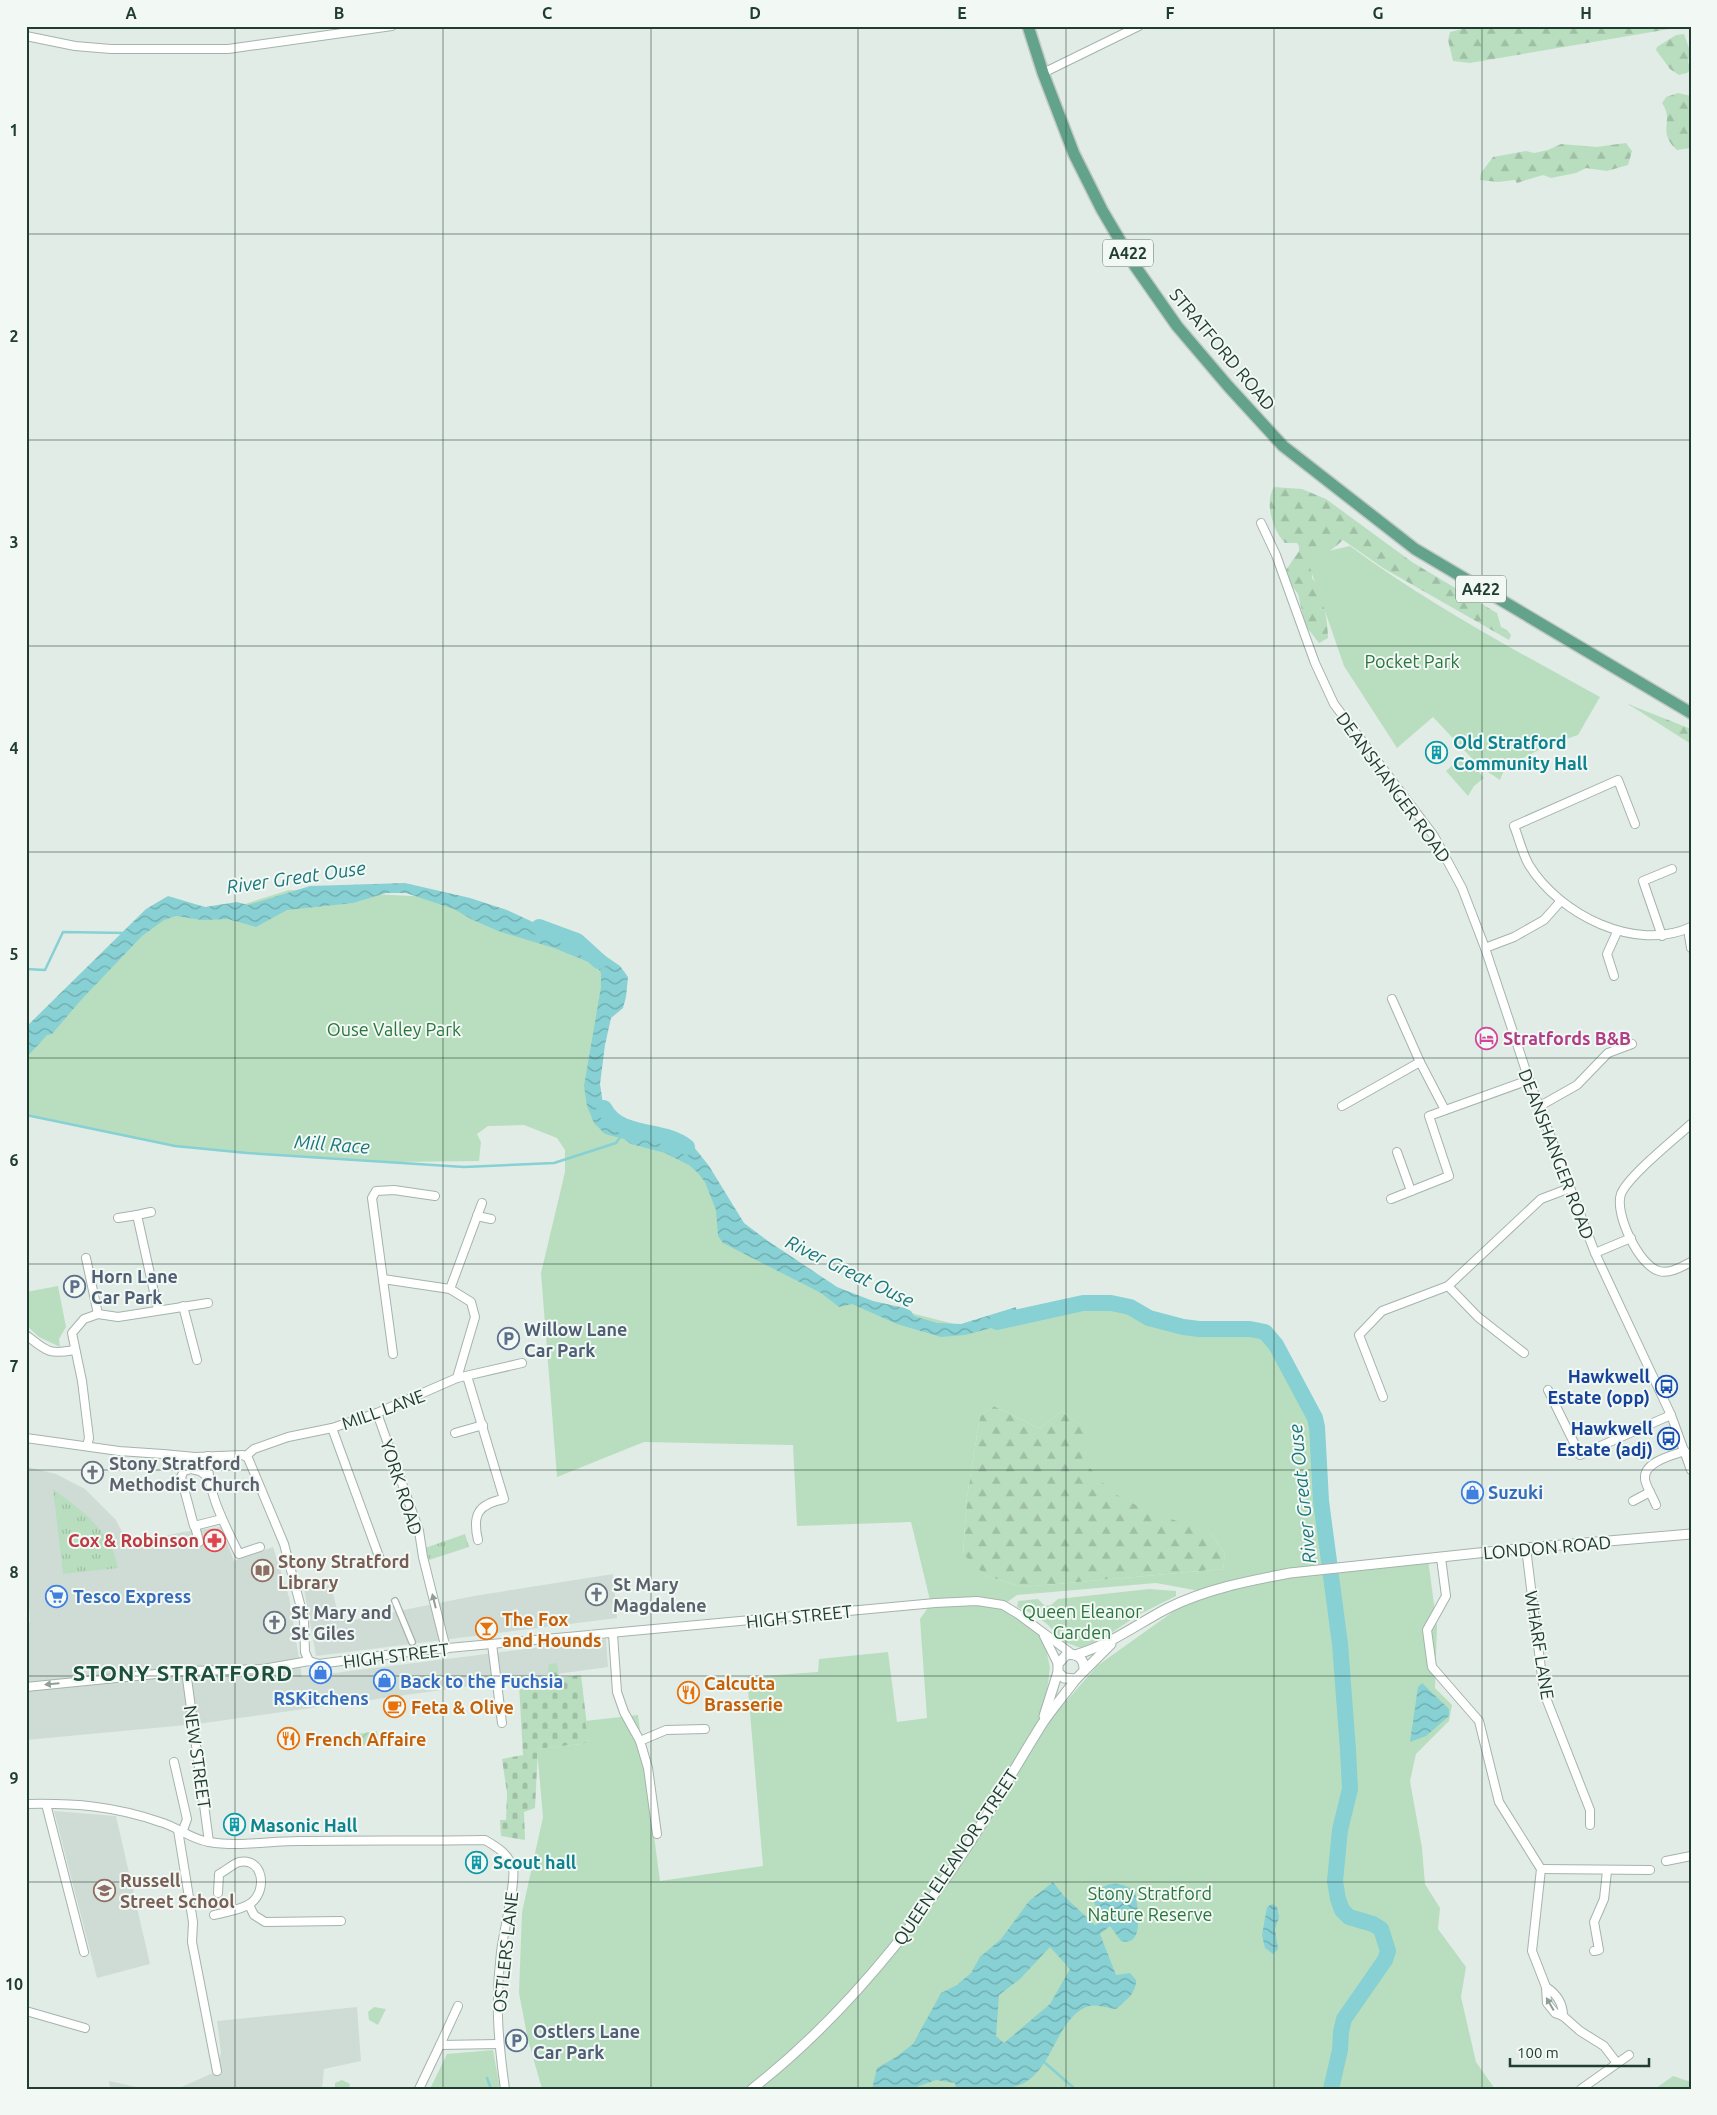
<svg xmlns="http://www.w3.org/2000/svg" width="1717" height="2115" font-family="Ubuntu,sans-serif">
<defs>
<pattern id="grass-tufts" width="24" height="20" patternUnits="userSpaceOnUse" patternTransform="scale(1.25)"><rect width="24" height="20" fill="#b9debf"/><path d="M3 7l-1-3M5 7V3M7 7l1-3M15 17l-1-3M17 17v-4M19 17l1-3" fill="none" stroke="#9fbfa5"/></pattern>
<pattern id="forest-firs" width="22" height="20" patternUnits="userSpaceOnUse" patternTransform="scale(1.25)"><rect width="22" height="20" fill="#b9debf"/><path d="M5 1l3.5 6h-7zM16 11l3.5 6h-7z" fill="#9fbfa5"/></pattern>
<pattern id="cemetery-stones" width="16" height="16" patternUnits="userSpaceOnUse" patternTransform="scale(1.25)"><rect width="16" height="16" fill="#b9debf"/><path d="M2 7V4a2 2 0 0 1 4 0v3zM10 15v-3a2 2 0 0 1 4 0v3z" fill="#9fbfa5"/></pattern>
<pattern id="garden-furrows" width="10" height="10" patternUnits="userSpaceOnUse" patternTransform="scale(1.25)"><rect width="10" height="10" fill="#b9debf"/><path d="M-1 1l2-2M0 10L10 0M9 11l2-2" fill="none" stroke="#9fbfa5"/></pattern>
<pattern id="water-waves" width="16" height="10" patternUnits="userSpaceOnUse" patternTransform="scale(1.25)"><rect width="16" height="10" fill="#87d0d3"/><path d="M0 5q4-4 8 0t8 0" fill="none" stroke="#6eaaac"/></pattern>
</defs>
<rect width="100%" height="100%" fill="#e1ece6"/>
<!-- built -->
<g fill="#cfdcd5">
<polygon points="28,1467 56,1474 85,1489 116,1520 128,1544 183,1532 221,1527 234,1561 273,1547 289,1597 302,1677 606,1639 608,1667 197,1724 26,1740 26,1623 30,1622 26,1552"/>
<polygon points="613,1574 617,1618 316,1656 304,1589 331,1585 337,1610 348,1621 474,1596"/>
<polygon points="54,1811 116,1816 150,1964 97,1978"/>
<polygon points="357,2007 361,2061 324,2069 322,2089 177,2089 215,2072 221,2053 217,2021"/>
<polygon points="109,2081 146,2089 110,2089"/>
</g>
<!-- grass -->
<g fill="url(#grass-tufts)">
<path d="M 53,1489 C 82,1511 112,1531 118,1568 L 63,1574 Z"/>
<polygon points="465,1534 469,1547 429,1560 425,1548"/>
</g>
<!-- forest -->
<g fill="url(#forest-firs)">
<polygon points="1475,26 1687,26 1470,63 1453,61 1448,40 1450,32"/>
<polygon points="1684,34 1690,51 1688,62 1691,69 1687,73 1679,75 1670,69 1656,50 1657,47 1676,35"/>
<path d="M 1678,93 L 1691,96 L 1691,148 L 1677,150 C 1656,131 1675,122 1662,103 L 1666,97 Z"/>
<polygon points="1626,143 1632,151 1628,165 1607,171 1586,168 1576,173 1551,178 1543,175 1517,183 1515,180 1498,182 1480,180 1481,173 1493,157 1526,151 1534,153 1548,150 1561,144 1596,147"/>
<path d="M 1274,487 L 1302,489 L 1326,499 L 1412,562 L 1497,613 L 1501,627 L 1507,630 L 1511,635 L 1509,640 L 1383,568 L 1343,540 C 1330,553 1314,557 1312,578 C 1323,590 1328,621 1328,638 L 1319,643 L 1305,625 L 1298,594 L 1290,583 L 1286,570 L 1299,551 L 1299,546 L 1297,543 L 1285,543 C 1273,531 1264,503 1274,487 Z"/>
<polygon points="1628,704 1691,729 1691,744"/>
<polygon points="994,1406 1040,1429 1061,1411 1092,1432 1194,1527 1212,1535 1225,1554 1223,1569 1023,1587 986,1576 963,1555 967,1497 980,1416"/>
</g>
<!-- cemetery -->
<polygon fill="url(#cemetery-stones)" points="557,1663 559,1678 581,1675 589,1743 538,1749 535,1808 524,1812 525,1840 501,1836 500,1820 506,1820 507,1793 502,1759 523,1755 519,1685 546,1681 549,1664"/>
<!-- park -->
<g fill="#b9debf" fill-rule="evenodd">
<path d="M 1350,546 C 1428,604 1515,650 1600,697 L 1578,735 L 1548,745 L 1505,768 L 1500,780 L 1479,766 L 1433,717 L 1397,748 L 1344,666 L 1306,556 Z"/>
<polygon points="1464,755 1484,778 1474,786 1468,796 1446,771"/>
<path d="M 289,890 L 473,899 L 607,963 L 593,1112 L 599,1126 L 691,1153 L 751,1233 L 844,1296 L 962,1326 L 1083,1304 L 1265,1339 L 1295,1375 L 1317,1427 L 1315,1501 L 1326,1569 L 1428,1559 L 1437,1627 L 1435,1688 L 1452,1705 L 1449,1721 L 1416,1754 L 1410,1781 L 1422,1848 L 1425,1884 L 1440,1908 L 1438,1929 L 1466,1967 L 1461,1997 L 1476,2062 L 1495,2089 L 542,2089 L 528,2040 L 519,1993 L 522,1912 L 543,1817 L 537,1749 L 589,1743 L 585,1721 L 638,1715 L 660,1881 L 763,1866 L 747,1677 L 818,1672 L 819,1659 L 888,1652 L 897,1722 L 927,1718 L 920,1619 L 929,1606 L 930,1600 L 911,1522 L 797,1526 L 793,1445 L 644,1442 L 557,1477 L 541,1273 L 565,1172 L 565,1150 L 557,1138 L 524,1125 L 488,1126 L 477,1134 L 481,1142 L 479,1161 L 393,1162 L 247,1153 L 175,1146 L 26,1115 L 26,1044 L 162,901 L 226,910 ZM 994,1406 L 1040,1429 L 1061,1411 L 1091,1432 L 1082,1459 L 1111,1492 L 1136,1505 L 1212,1535 L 1225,1554 L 1223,1569 L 1023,1587 L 986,1576 L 963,1554 L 967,1497 L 980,1416 ZM 1156,1583 L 1205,1592 L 1195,1596 L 1097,1666 L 1034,1738 L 1046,1698 L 1050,1668 L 1043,1634 L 1003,1605 L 1017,1595 Z"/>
<polygon points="58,1286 66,1327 59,1339 60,1347 39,1337 26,1325 26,1292"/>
<polygon points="1149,1589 1176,1591 1176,1596 1138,1615 1101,1640 1081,1648 1064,1642 1047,1624 1033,1614 1017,1607 1018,1601 1038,1599 1045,1606 1051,1605 1058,1599"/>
<polygon points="374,2007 386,2009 378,2025 369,2020 368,2012"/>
<polygon points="493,2050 500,2089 430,2089 447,2054"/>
<polygon points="1673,2076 1691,2082 1691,2089 1655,2089"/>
<polygon points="342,2080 350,2084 349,2089 335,2089 335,2083"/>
</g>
<!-- garden -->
<polygon fill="url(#garden-furrows)" points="377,1731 378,1743 346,1748 345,1736"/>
<!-- water -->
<g fill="url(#water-waves)" fill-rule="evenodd">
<polygon points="405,883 470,898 507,910 604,955 620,966 628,977 626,997 623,1008 611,1018 605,1045 600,1084 603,1104 611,1116 620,1126 636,1134 657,1140 671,1137 690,1142 709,1166 744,1223 768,1241 837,1287 873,1301 905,1308 911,1311 914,1316 937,1323 961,1324 1016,1307 1018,1321 965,1335 941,1337 897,1324 852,1304 839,1307 821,1293 723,1243 718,1236 716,1210 705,1182 697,1172 689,1165 665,1153 631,1144 624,1139 605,1134 594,1123 587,1106 584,1086 601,987 601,973 596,965 554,948 498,931 471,919 454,909 406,893 386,893 353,903 287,910 256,927 228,919 202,920 176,916 164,920 142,936 81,1000 52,1034 47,1035 26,1058 26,1027 146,909 168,896 205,907 237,902 248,905 310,886"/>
<polygon points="1422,1683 1449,1709 1449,1716 1426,1736 1410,1742 1418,1687"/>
<path d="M 1053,1882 L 1064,1896 L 1095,1925 L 1106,1920 L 1095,1905 L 1092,1893 C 1110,1882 1117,1880 1135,1891 C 1137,1905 1146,1948 1121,1941 L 1110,1926 L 1100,1934 L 1116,1975 L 1130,1973 L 1136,1980 C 1136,1994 1126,2000 1116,2009 C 1108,2008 1096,2004 1089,2006 C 1057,2016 1053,2070 1022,2084 C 1002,2093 977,2089 956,2089 L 955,2083 L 936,2080 L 911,2089 L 872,2089 L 877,2068 L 896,2057 L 913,2044 L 941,1993 L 957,1985 L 971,1973 L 980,1957 L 1001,1939 L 1029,1901 ZM 1050,1947 L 1070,1969 L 1050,2004 L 1004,2043 L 996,2036 L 999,1995 L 1020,1979 Z"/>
<polygon points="1272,1904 1277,1907 1279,1917 1275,1929 1278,1949 1273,1954 1265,1948 1262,1935 1267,1907"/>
</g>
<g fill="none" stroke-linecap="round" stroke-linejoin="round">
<!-- stream -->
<g stroke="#87d0d3" stroke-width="2.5">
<polyline points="26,969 45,970 63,932 126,933"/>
<polyline points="26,1115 175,1146 247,1153 464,1167 554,1163 616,1143 621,1136"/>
<polyline points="1044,2062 1075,2089"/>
<polyline points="487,2078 491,2089"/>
</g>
<!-- river -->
<g stroke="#87d0d3" stroke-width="16">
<polyline points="539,927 577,941 599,961"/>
<path d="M 604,1108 C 620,1139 663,1127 687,1147"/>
<polyline points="997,1322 1083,1303 1111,1303 1130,1307 1149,1318 1183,1327 1199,1329 1250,1329 1265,1332 1276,1345 1315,1418 1317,1427 1321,1501 1340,1644 1348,1750 1350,1789 1340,1830 1335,1881 1338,1899 1342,1910 1349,1917 1373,1924 1381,1929 1388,1951 1385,1960 1344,2019 1341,2032 1340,2050 1331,2089"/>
</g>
<defs>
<polyline id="pedestrian" points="395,1601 412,1642"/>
<g id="minor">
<polyline points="26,36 75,46 111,49 228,49 392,26"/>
<polyline points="1043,73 1139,26"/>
<polyline points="1261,523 1276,555 1315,663 1334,704 1434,836 1462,888 1485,948 1529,1080 1595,1253 1671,1415 1691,1470"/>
<path d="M 1635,824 L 1618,780 L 1514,826 C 1519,838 1522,853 1529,865 C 1559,914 1635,953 1691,927"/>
<polyline points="1688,929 1691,948"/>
<polyline points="1662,936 1643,881 1672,869"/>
<polyline points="1485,948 1514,937 1544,920 1560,902"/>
<polyline points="1614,976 1607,954 1617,932"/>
<polyline points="1392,999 1420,1062"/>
<polyline points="1342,1106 1420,1062 1445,1110"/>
<polyline points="1540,1106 1577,1085 1608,1053 1632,1044"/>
<path d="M 1691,1124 C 1675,1139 1628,1176 1621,1194 C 1614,1213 1639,1266 1659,1271 C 1670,1274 1681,1267 1691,1262"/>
<polyline points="1397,1152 1411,1191"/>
<polyline points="1391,1199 1449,1176 1429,1116 1529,1080"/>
<polyline points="137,1215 151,1212"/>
<polyline points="477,1216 491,1219"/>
<polyline points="118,1218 137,1215 158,1310"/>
<polyline points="1595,1253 1631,1238"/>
<polyline points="86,1258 98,1314"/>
<polyline points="383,1279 450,1289 471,1302 475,1317 457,1378"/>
<polyline points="1448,1286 1478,1317 1524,1353"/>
<polyline points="450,1289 482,1203"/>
<polyline points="183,1306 197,1360"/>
<path d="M 26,1335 C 46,1351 49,1355 74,1350"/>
<polyline points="393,1354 372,1198 376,1191 394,1190 435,1196"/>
<path d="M 467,1376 L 504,1499 C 478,1504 472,1515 478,1540"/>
<polyline points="1548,1390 1580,1455 1671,1415"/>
<polyline points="1383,1397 1359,1335 1382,1311 1448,1286 1541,1199 1570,1188"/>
<polyline points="377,1413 419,1531 423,1557 446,1649"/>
<polyline points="332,1428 381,1562"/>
<polyline points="455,1433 483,1425"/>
<polyline points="26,1438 119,1451 163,1454 195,1457 243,1455 248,1458 284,1544 304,1619 305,1652 309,1661"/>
<polyline points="87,1446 89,1438 82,1381 72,1333 84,1319 98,1314 118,1317 208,1303"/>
<path d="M 208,1456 C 206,1491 224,1523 239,1554 L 260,1547"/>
<polyline points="246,1456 254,1449 288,1437 332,1428 377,1413 457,1378 522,1363"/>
<polyline points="208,1477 200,1471 191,1469 184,1471 181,1477 194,1526 222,1519"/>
<polyline points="1633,1501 1650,1492"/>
<path d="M 1656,1505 C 1653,1497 1646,1487 1645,1479 C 1643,1462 1673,1455 1685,1451"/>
<polyline points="195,1526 199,1542"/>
<polyline points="1526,1548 1544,1693 1590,1810 1590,1825"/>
<polyline points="1441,1558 1446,1596 1427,1630 1432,1667 1479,1721 1499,1802 1541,1869 1532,1951 1546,1987 1547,2003 1555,2013 1563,2016 1580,2031 1604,2046 1617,2063"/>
<polyline points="613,1634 617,1692 624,1712 640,1741 648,1768 657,1834"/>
<polyline points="1044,1636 1058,1664"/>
<polyline points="492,1644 502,1723"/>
<polyline points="186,1671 209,1842"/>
<polyline points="26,1687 186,1671 263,1669 309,1661 319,1664 416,1651 935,1603 977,1601 1003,1605 1018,1614 1072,1654"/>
<polyline points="640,1741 666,1730 705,1729"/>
<polyline points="174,1762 187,1819 182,1833"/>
<path d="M 26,1804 C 75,1803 114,1806 160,1822 C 178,1827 190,1839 209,1842 C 238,1847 269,1841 299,1841 C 361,1840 423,1841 485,1840 C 497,1847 509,1854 513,1869 C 516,1883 503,1934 501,1952 C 495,2002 498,2040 505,2089"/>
<polyline points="46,1804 84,1952"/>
<polyline points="178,1830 193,1922 192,1942 217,2071"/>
<polyline points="1666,1861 1691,1856"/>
<polyline points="1541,1869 1650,1870"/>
<polyline points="249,1905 254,1915 265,1922 341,1921"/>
<path d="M 214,1915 C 225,1912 242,1910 251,1903 C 268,1890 263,1857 239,1862 C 233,1864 225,1871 219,1874 L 218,1893"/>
<polyline points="1594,1951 1599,1950 1594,1922 1604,1899 1607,1871"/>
<path d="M 1546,1987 C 1557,1994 1563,2003 1563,2016"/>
<polyline points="26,2011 85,2028"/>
<polyline points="440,2045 458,2006"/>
<polyline points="419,2089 440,2045 498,2044"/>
<polyline points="1581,2089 1629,2055"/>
</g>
<g id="tertiary">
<path d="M 1075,1655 C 1110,1645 1137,1624 1168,1608 C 1206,1589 1248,1581 1290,1573 L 1526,1548 L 1691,1534"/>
<path d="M 1084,1669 C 1084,1658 1077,1653 1066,1655 L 1058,1664 L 1058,1672 L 1064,1678 L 1076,1679 L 1111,1644"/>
<polyline points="1044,1716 1058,1672"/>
<path d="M 752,2089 C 839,2021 909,1935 969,1844 C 994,1805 1017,1764 1042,1724 C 1052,1709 1065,1694 1076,1679"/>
</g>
<polyline id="primary" points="1028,26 1043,73 1074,154 1102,210 1135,266 1177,326 1228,386 1283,446 1415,549 1691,713"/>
</defs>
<!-- pedestrian casing -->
<use href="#pedestrian" stroke="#a4b4ac" stroke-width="8"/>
<!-- minor casing -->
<use href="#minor" stroke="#a4b4ac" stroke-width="10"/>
<!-- tertiary casing -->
<use href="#tertiary" stroke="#a4b4ac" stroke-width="11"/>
<!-- primary casing -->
<use href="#primary" stroke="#c1c9c6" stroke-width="14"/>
<!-- pedestrian -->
<use href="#pedestrian" stroke="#fff" stroke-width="5.5"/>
<!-- minor -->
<use href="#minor" stroke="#fff" stroke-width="8"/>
<!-- tertiary -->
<use href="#tertiary" stroke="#fff" stroke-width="9"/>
<!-- primary -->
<use href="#primary" stroke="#64a38b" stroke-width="11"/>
</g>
<!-- one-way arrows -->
<defs><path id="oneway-solid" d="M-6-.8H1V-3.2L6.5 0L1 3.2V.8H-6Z" transform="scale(1.25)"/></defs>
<g fill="#909e98">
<use href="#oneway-solid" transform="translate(434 1601) rotate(-104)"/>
<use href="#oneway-solid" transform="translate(52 1684) rotate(175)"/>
<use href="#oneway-solid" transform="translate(1550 2004) rotate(-120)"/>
</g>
<!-- grid -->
<path fill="none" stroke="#213d32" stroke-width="1" stroke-opacity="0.55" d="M 235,26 L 235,2089M 443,26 L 443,2089M 651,26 L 651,2089M 858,26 L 858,2089M 1066,26 L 1066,2089M 1274,26 L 1274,2089M 1482,26 L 1482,2089M 26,234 L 1691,234M 26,440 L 1691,440M 26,646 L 1691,646M 26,852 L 1691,852M 26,1058 L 1691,1058M 26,1264 L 1691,1264M 26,1470 L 1691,1470M 26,1676 L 1691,1676M 26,1882 L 1691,1882"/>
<!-- icons -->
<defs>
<symbol id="building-ring" viewBox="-11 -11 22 22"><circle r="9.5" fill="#f2f8f4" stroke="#0f9aa8" stroke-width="1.5"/><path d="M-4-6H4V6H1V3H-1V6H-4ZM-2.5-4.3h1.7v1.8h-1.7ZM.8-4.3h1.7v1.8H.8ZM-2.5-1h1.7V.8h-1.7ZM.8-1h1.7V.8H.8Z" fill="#0f9aa8"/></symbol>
<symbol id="hotel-ring" viewBox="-11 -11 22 22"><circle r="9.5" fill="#f2f8f4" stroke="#d1479c" stroke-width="1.5"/><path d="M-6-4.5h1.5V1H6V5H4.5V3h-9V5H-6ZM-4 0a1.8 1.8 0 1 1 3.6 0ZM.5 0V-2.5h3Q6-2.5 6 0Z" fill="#d1479c"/></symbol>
<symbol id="parking-ring" viewBox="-11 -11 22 22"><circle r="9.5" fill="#f2f8f4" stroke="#5c6f8a" stroke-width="1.5"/><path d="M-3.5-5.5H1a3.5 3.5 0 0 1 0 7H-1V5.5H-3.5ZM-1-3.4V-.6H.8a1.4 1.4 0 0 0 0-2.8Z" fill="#5c6f8a"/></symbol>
<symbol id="bus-ring" viewBox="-11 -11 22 22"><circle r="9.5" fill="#f2f8f4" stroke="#1a4fb4" stroke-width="1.5"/><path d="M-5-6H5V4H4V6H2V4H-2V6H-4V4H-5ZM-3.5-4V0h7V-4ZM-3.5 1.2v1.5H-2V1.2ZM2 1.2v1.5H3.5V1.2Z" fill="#1a4fb4"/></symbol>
<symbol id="church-ring" viewBox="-11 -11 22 22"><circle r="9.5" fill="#f2f8f4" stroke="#6b7280" stroke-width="1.5"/><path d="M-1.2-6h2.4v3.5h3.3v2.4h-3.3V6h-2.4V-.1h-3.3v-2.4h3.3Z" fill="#6b7280"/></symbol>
<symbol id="shop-ring" viewBox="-11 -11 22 22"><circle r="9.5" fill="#f2f8f4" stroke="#3f7fe0" stroke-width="1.5"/><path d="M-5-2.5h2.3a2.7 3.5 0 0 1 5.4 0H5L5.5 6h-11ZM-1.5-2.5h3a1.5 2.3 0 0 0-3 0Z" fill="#3f7fe0"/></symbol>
<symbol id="pharmacy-ring" viewBox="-11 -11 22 22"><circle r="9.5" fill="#f2f8f4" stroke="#e0444e" stroke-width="1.5"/><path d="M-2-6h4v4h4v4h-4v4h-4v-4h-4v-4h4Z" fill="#e0444e"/></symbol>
<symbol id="library-ring" viewBox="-11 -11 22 22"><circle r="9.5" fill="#f2f8f4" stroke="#8d6e63" stroke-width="1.5"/><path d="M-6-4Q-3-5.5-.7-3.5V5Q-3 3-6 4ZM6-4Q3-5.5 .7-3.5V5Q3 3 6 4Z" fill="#8d6e63"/></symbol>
<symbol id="supermarket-ring" viewBox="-11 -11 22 22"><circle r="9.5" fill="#f2f8f4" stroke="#3f7fe0" stroke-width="1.5"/><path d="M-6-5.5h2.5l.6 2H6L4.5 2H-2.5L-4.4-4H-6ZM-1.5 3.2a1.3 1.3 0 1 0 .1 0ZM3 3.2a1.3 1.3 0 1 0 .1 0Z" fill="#3f7fe0"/></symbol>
<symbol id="bar-ring" viewBox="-11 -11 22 22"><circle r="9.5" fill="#f2f8f4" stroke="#e8710a" stroke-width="1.5"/><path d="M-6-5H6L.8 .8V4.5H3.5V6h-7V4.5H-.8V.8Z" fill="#e8710a"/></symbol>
<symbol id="restaurant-ring" viewBox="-11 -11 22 22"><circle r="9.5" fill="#f2f8f4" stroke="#e8710a" stroke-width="1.5"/><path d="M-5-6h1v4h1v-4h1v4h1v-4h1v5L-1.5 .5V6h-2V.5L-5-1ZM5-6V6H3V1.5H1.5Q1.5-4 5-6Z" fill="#e8710a"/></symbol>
<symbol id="cafe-ring" viewBox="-11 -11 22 22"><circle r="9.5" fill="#f2f8f4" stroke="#e8710a" stroke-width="1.5"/><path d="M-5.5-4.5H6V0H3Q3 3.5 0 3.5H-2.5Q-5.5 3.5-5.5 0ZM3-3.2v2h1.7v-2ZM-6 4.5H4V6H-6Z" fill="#e8710a"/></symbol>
<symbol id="school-ring" viewBox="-11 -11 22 22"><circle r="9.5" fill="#f2f8f4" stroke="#8d6e63" stroke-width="1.5"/><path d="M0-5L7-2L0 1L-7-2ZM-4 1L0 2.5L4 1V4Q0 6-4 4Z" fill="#8d6e63"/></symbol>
</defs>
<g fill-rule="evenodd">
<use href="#building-ring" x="1424" y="740" width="25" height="25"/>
<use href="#hotel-ring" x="1474" y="1026" width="25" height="25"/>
<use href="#parking-ring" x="62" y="1274" width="25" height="25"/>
<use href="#parking-ring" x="496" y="1326" width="25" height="25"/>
<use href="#bus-ring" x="1654" y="1374" width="25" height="25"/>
<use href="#bus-ring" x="1656" y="1426" width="25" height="25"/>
<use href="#church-ring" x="80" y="1460" width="25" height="25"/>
<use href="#shop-ring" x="1460" y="1480" width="25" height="25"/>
<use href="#pharmacy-ring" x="202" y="1528" width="25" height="25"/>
<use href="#library-ring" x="250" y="1558" width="25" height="25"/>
<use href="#church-ring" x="584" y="1582" width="25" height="25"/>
<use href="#supermarket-ring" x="44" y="1584" width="25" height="25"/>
<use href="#church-ring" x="262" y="1610" width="25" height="25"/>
<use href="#bar-ring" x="474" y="1616" width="25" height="25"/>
<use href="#shop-ring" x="308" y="1660" width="25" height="25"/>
<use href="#shop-ring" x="372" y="1668" width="25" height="25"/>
<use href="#restaurant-ring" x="676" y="1680" width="25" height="25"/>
<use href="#cafe-ring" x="382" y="1694" width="25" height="25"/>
<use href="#restaurant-ring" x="276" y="1726" width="25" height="25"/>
<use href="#building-ring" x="222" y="1812" width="25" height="25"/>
<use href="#building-ring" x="464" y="1850" width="25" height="25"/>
<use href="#school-ring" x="92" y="1878" width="25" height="25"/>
<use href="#parking-ring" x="504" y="2028" width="25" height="25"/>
</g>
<g text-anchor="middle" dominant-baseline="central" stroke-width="4" stroke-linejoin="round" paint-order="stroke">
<!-- shield labels -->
<g fill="#f2f8f4" stroke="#60756c" stroke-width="1">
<rect x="1103" y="239.5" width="50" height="27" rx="4"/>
<rect x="1456" y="575.5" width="50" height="27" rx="4"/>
</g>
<g font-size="16" font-weight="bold" fill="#213d32">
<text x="1128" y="253">A422</text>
<text x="1481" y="589">A422</text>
</g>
<!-- street labels -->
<g font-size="18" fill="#213d32" stroke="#f2f8f4">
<text transform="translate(1223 349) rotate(50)">STRATFORD ROAD</text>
<text transform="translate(1394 787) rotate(54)">DEANSHANGER ROAD</text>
<text transform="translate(1557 1154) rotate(69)">DEANSHANGER ROAD</text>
<text transform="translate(383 1409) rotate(-20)">MILL LANE</text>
<text transform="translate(402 1487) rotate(72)">YORK ROAD</text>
<text transform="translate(1547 1547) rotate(-5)">LONDON ROAD</text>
<text transform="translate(799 1616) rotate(-6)">HIGH STREET</text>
<text transform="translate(1540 1645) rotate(81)">WHARF LANE</text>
<text transform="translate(396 1655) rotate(-7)">HIGH STREET</text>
<text transform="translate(198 1757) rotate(82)">NEW STREET</text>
<text transform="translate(955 1857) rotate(-56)">QUEEN ELEANOR STREET</text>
<text transform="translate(505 1952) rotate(-84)">OSTLERS LANE</text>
</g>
<!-- park labels -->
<g font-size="18" fill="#2a753e" stroke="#f2f8f4">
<text x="1412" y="661">Pocket Park</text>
<text x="394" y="1029">Ouse Valley Park</text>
<text x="1082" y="1611">Queen Eleanor<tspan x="1082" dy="21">Garden</tspan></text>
<text x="1150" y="1893">Stony Stratford<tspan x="1150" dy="21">Nature Reserve</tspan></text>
</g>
<!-- culture labels -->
<g font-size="18" font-weight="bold" fill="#0d838f" stroke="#f2f8f4" text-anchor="start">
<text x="1453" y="742">Old Stratford<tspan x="1453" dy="21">Community Hall</tspan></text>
<text x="250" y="1825">Masonic Hall</text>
<text x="493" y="1862">Scout hall</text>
</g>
<!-- hotel labels -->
<g font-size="18" font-weight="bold" fill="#b23c85" stroke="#f2f8f4" text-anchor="start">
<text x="1503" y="1038">Stratfords B&amp;B</text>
</g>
<!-- service labels -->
<g font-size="18" font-weight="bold" fill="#4e5e75" stroke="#f2f8f4" text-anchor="start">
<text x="91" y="1276">Horn Lane<tspan x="91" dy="21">Car Park</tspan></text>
<text x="524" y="1329">Willow Lane<tspan x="524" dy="21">Car Park</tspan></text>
<text x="533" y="2031">Ostlers Lane<tspan x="533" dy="21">Car Park</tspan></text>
</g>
<!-- transit labels -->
<g font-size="18" font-weight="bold" fill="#164399" stroke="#f2f8f4" text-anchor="end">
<text x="1650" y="1376">Hawkwell<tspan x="1650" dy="21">Estate (opp)</tspan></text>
<text x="1653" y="1428">Hawkwell<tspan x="1653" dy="21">Estate (adj)</tspan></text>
</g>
<!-- worship labels -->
<g font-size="18" font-weight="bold" fill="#5b616d" stroke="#f2f8f4" text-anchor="start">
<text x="109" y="1463">Stony Stratford<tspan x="109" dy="21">Methodist Church</tspan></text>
<text x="613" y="1584">St Mary<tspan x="613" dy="21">Magdalene</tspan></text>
<text x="291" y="1612">St Mary and<tspan x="291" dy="21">St Giles</tspan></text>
</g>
<!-- shop labels -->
<g font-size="18" font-weight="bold" fill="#366cbe" stroke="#f2f8f4" text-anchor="start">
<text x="1488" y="1492">Suzuki</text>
<text x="73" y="1596">Tesco Express</text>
<text x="400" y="1681">Back to the Fuchsia</text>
<text x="321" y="1698" text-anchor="middle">RSKitchens</text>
</g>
<!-- health labels -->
<g font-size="18" font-weight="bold" fill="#be3a42" stroke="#f2f8f4" text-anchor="end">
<text x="199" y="1540">Cox &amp; Robinson</text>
</g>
<!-- education labels -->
<g font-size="18" font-weight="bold" fill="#785e54" stroke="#f2f8f4" text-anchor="start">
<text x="278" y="1561">Stony Stratford<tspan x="278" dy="21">Library</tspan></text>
<text x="120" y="1880">Russell<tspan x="120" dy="21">Street School</tspan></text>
</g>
<!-- food labels -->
<g font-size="18" font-weight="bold" fill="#c56008" stroke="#f2f8f4" text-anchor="start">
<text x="502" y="1619">The Fox<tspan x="502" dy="21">and Hounds</tspan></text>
<text x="704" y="1683">Calcutta<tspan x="704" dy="21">Brasserie</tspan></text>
<text x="411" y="1707">Feta &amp; Olive</text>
<text x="305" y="1739">French Affaire</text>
</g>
<!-- water labels -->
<g font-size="19" font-style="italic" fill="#19767b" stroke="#f2f8f4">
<text transform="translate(296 877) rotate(-8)">River Great Ouse</text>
<text transform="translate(332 1144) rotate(4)">Mill Race</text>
<text transform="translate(850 1271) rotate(26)">River Great Ouse</text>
<text transform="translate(1302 1494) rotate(-96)">River Great Ouse</text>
</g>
<!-- district labels -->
<g font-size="22" font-weight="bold" letter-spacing="1" fill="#1c503d" stroke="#f2f8f4">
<text x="183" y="1672">STONY STRATFORD</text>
</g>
</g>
<!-- border -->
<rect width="1717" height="2115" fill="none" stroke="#f2f8f4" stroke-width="55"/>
<!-- scale -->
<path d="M1510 2058v8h139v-8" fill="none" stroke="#213d32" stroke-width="2.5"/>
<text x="1517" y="2058" font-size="15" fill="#213d32" stroke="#f2f8f4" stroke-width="4" paint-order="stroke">100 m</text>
<rect x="28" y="28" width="1662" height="2060" fill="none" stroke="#213d32" stroke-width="2"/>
<g font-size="16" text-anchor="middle" font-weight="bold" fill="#213d32">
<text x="131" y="19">A</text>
<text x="339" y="19">B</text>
<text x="547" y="19">C</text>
<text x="755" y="19">D</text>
<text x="962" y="19">E</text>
<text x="1170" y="19">F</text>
<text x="1378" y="19">G</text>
<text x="1586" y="19">H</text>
<text x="14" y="136">1</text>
<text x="14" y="342">2</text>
<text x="14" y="548">3</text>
<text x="14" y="754">4</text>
<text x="14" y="960">5</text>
<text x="14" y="1166">6</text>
<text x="14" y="1372">7</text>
<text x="14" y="1578">8</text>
<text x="14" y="1784">9</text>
<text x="14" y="1990">10</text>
</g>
</svg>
